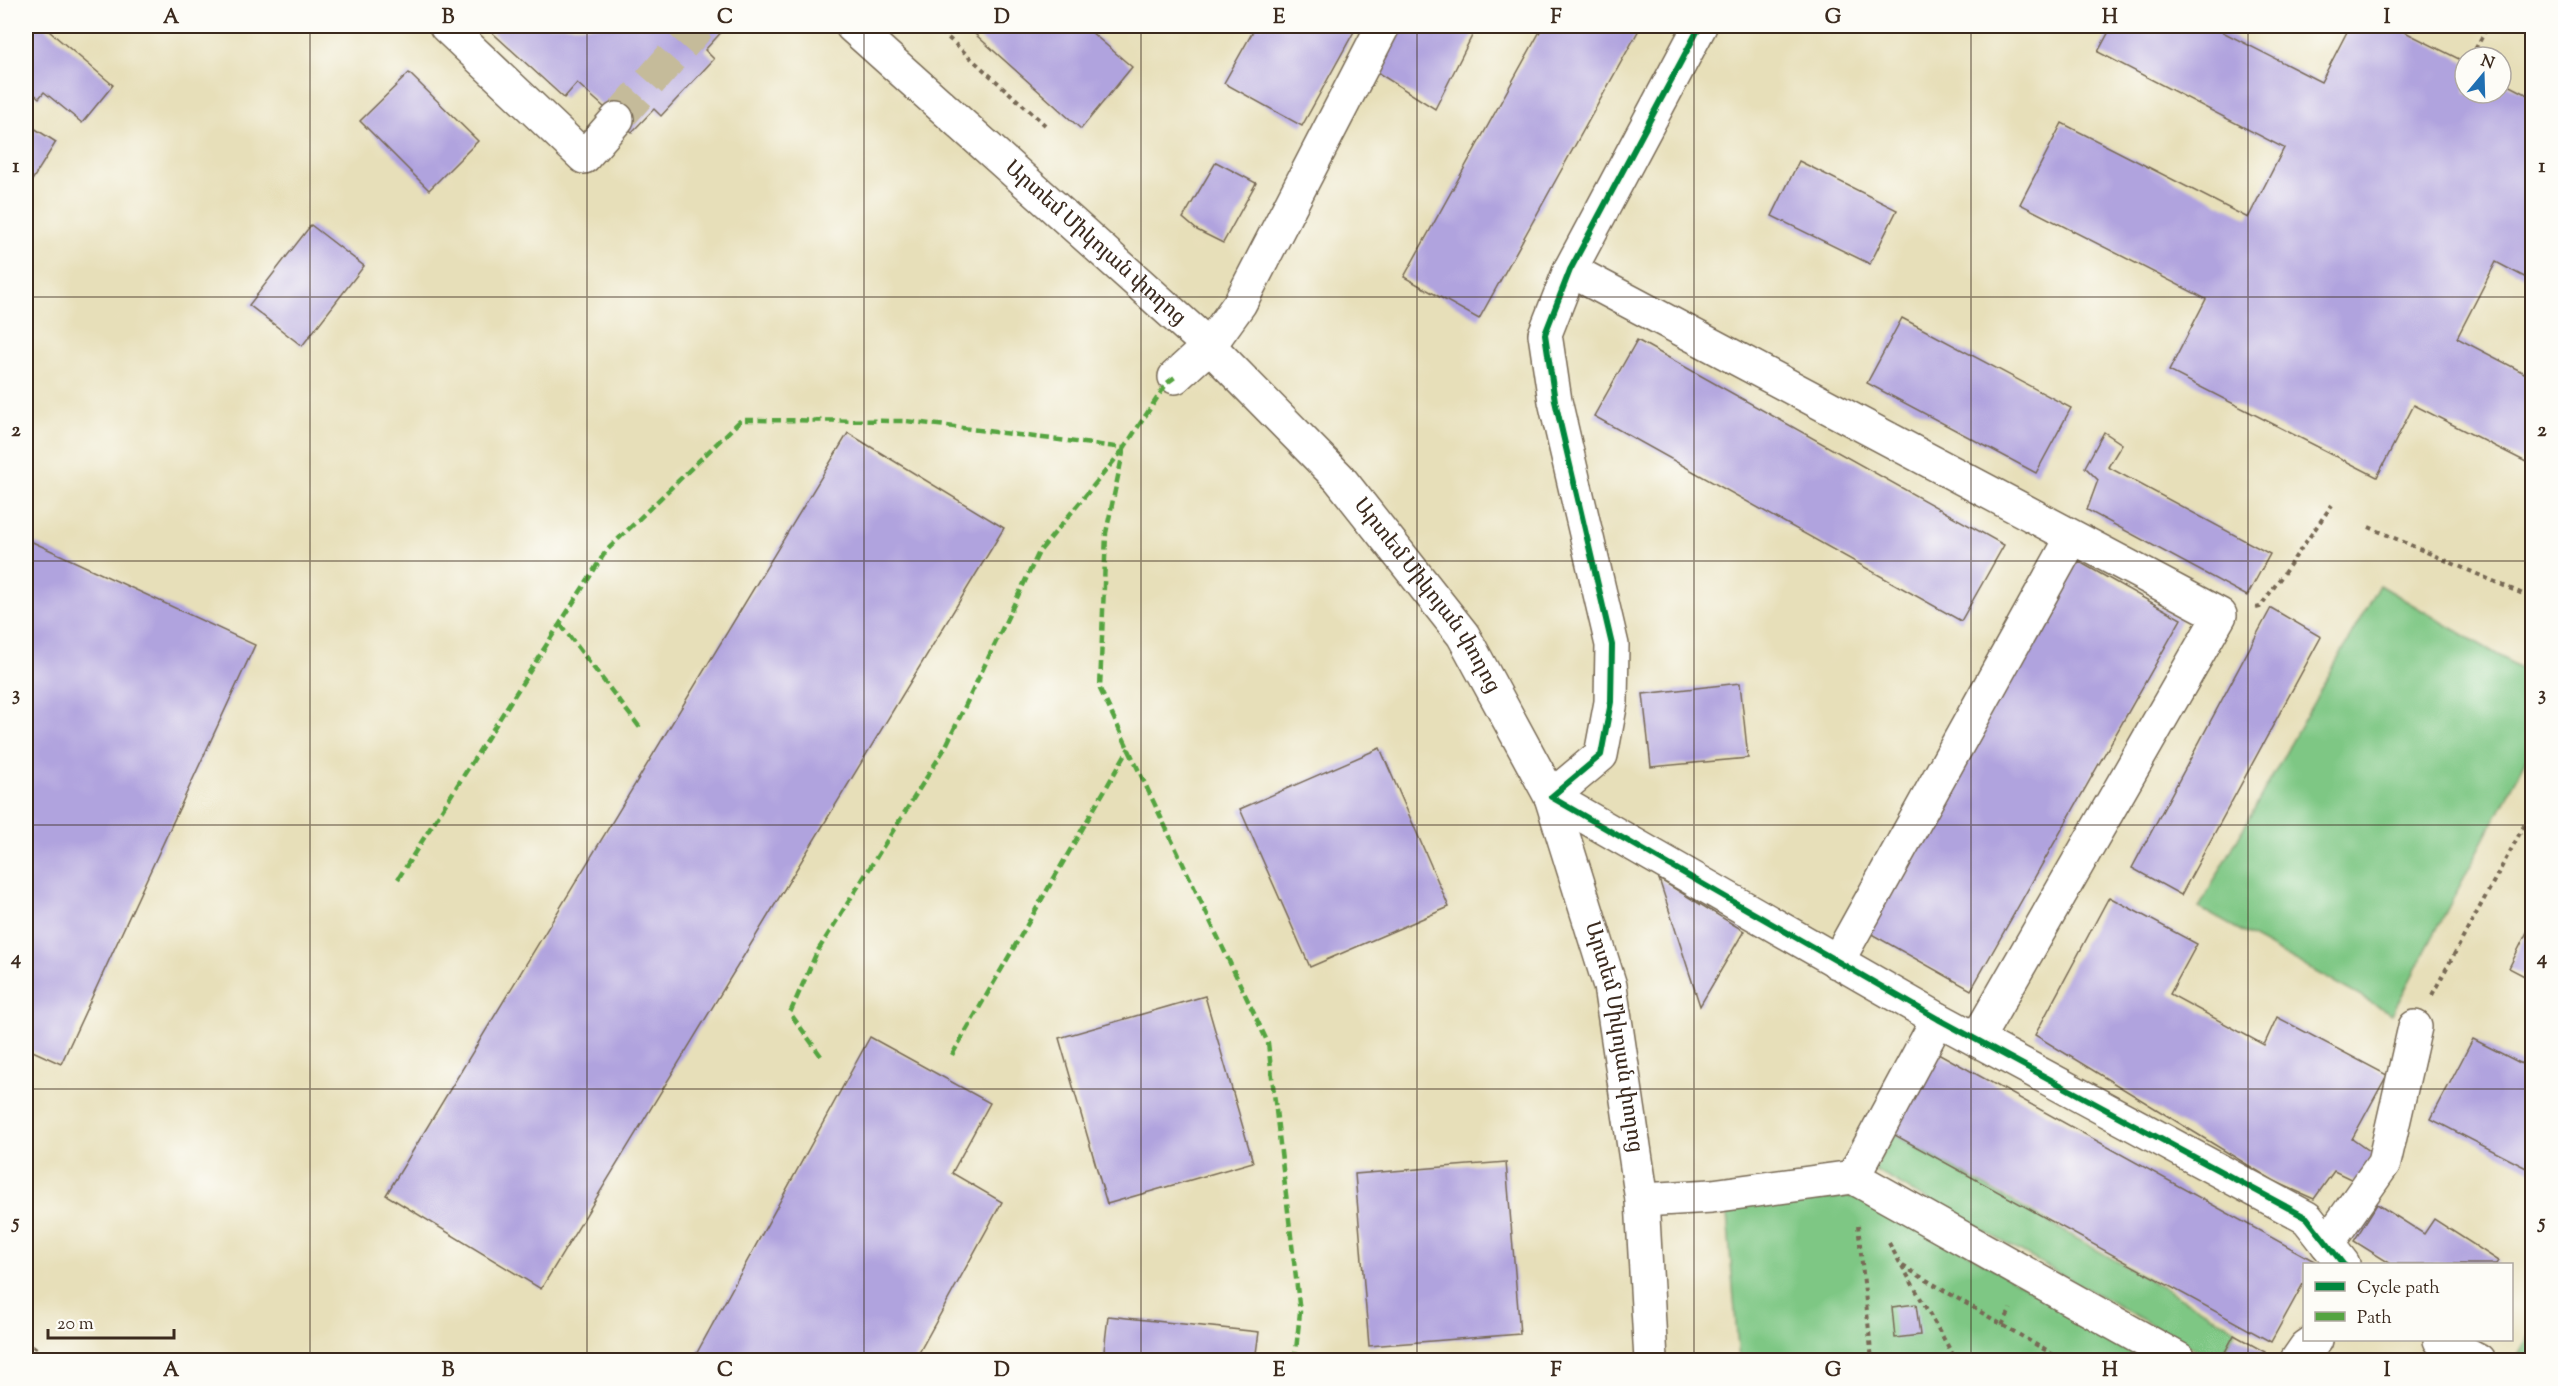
<svg xmlns="http://www.w3.org/2000/svg" width="2558" height="1386" font-family="'Sorts Mill Goudy','Noto Serif Armenian',serif">
<rect width="100%" height="100%" fill="#fdfcf7"/>
<filter id="ink" filterUnits="userSpaceOnUse"><feTurbulence type="fractalNoise" baseFrequency=".0167" numOctaves="2"/><feDisplacementMap in="SourceGraphic" scale="12" xChannelSelector="R" yChannelSelector="G"/><feConvolveMatrix kernelMatrix="1 2 1 2 8 2 1 2 1" color-interpolation-filters="sRGB"/></filter>
<filter id="wash" filterUnits="userSpaceOnUse"><feTurbulence type="fractalNoise" baseFrequency=".008" numOctaves="4" result="noise"/><feDisplacementMap in="SourceGraphic" scale="24" xChannelSelector="R" yChannelSelector="G"/><feGaussianBlur stdDeviation="1.35" result="paint"/><feColorMatrix in="noise" values="0 0 0 0 0 0 0 0 0 0 0 0 0 0 0 0 0 1.4 0 .05"/><feComposite in="paint" operator="in"/></filter>
<g filter="url(#wash)">
<rect width="100%" height="100%" fill="#e7dfb9"/>
<!-- green -->
<g fill="#7ec784" stroke="#5c7851" stroke-width="1.5">
<polygon points="2379,585 2532,675 2532,749 2392,1014 2199,908"/>
<polygon points="1893,1134 2236,1329 2219,1360 2215,1360 1874,1170"/>
<polygon points="1870,1196 2150,1360 1739,1360 1726,1202"/>
<polygon points="2532,1330 2532,1360 2517,1358"/>
</g>
<g id="blocks">
<!-- building -->
<g fill="#b0a3de">
<polygon points="26,26 43,26 113,85 82,123 44,92 39,98 26,87"/>
<polygon points="485,26 727,26 705,50 714,59 661,116 654,109 632,132 577,83 564,98"/>
<polygon points="966,26 1084,26 1132,67 1081,129"/>
<polygon points="1256,26 1357,26 1302,126 1224,83"/>
<polygon points="1400,26 1477,26 1435,109 1375,71"/>
<polygon points="1543,26 1641,26 1479,319 1404,277"/>
<polygon points="2112,26 2211,26 2321,82 2350,26 2393,26 2465,62 2465,93 2501,93 2501,81 2532,97 2532,281 2496,262 2457,338 2532,377 2532,465 2414,405 2377,477 2169,371 2206,299 2020,204 2062,123 2248,218 2284,148 2098,52"/>
<polygon points="409,73 478,141 429,190 360,121"/>
<polygon points="26,123 56,142 26,190"/>
<polygon points="1799,161 1897,210 1870,264 1772,216"/>
<polygon points="1216,162 1256,183 1223,243 1197,230 1183,218"/>
<polygon points="311,225 364,266 302,346 249,305"/>
<polygon points="1902,318 2071,408 2036,473 1867,383"/>
<polygon points="1637,340 2004,545 1961,621 1594,416"/>
<polygon points="2104,432 2122,444 2108,467 2270,554 2247,596 2087,510 2098,480 2085,467"/>
<polygon points="848,433 1004,528 541,1289 386,1195"/>
<polygon points="26,539 255,645 61,1064 26,1048"/>
<polygon points="2076,560 2181,619 1971,990 1866,931"/>
<polygon points="2271,608 2321,637 2181,895 2132,868"/>
<polygon points="1740,683 1748,758 1651,767 1643,694"/>
<polygon points="1380,748 1449,907 1310,967 1240,809"/>
<polygon points="1659,879 1744,931 1700,1006"/>
<polygon points="2109,897 2197,944 2170,994 2264,1045 2277,1017 2387,1075 2352,1139 2373,1154 2357,1182 2334,1171 2314,1199 2274,1181 2035,1035"/>
<polygon points="2532,922 2532,980 2509,968"/>
<polygon points="1205,996 1253,1162 1107,1204 1059,1038"/>
<polygon points="870,1037 990,1103 952,1173 1002,1202 915,1360 693,1360"/>
<polygon points="2473,1039 2532,1069 2532,1171 2431,1119"/>
<polygon points="1938,1053 2316,1262 2314,1264 2304,1264 2304,1282 2271,1342 1893,1134"/>
<polygon points="1506,1162 1520,1334 1369,1346 1355,1174"/>
<polygon points="2377,1204 2424,1234 2434,1219 2499,1261 2497,1264 2391,1264 2354,1241"/>
<polygon points="1916,1304 1920,1335 1895,1338 1892,1307"/>
<polygon points="1108,1316 1259,1332 1255,1360 1103,1360"/>
<polygon points="2234,1335 2265,1352 2260,1360 2231,1360 2223,1356"/>
</g>
</g>
</g>
<g filter="url(#ink)">
<use href="#blocks" fill-opacity="0" stroke="#776954" stroke-width="1.5"/>
<g fill="none" stroke-linecap="round" stroke-linejoin="round">
<!-- minor-tunnel -->
<polyline stroke="#c5bb9a" stroke-width="33" stroke-dasharray="33 16" stroke-linecap="butt" points="617,119 699,26"/>
<defs>
<g id="minor">
<polyline points="446,26 584,157 617,119"/>
<polyline points="1700,26 1570,270 1545,334 1555,401 1612,645 1611,702 1601,755 1551,797 1938,1019 2307,1218 2343,1264"/>
<polyline points="1570,270 2220,615 1977,1039"/>
<polyline points="1175,377 1209,346 1240,303 1383,26"/>
<polyline points="1837,962 2072,538"/>
<polyline points="1853,1177 2180,1360"/>
<polyline points="1642,1200 1712,1196 1853,1177 1938,1019"/>
<polyline points="2327,1244 2384,1163 2415,1027"/>
<polyline points="2440,1340 2478,1360"/>
<polyline points="2297,1360 2306,1347 2316,1340"/>
</g>
<g id="major">
<path id="s1" d="M 852,26 L 1209,346 L 1339,478 L 1463,635 L 1551,797 L 1610,986 L 1642,1200 L 1651,1360"/>
</g>
</defs>
<!-- minor casing -->
<use href="#minor" stroke="#776954" stroke-width="36"/>
<!-- major casing -->
<use href="#major" stroke="#776954" stroke-width="36"/>
<!-- path -->
<g stroke="#776954" stroke-width="4" stroke-dasharray="4.5 4.5" stroke-linecap="butt">
<polyline points="935,26 1045,125"/>
<polyline points="2471,57 2488,26"/>
<polyline points="2369,527 2532,598"/>
<polyline points="2256,608 2260,607 2332,505"/>
<polyline points="2432,995 2532,811"/>
<polyline points="1858,1225 1872,1360"/>
<polyline points="1889,1243 1901,1265 2062,1360"/>
<polyline points="1902,1266 1956,1360"/>
<polyline points="2002,1325 2011,1309"/>
<polyline points="26,1340 49,1360"/>
</g>
<!-- minor -->
<use href="#minor" stroke="#fff" stroke-width="33"/>
<!-- major -->
<use href="#major" stroke="#fff" stroke-width="33"/>
<!-- quiet -->
<g stroke="#54a441" stroke-width="4.5" stroke-dasharray="9 4.5" stroke-linecap="butt">
<polyline points="1124,448 1106,533 1100,689 1268,1043 1300,1312 1295,1360"/>
<polyline points="560,624 641,729"/>
<polyline points="398,879 606,551 741,420 906,421 1124,448 1167,383 1175,377"/>
<polyline points="952,1055 1129,748"/>
<polyline points="821,1056 790,1013 817,952 945,748 1039,552 1122,451"/>
</g>
<defs>
<polyline id="cycleway" points="1700,26 1570,270 1545,334 1555,401 1612,645 1611,702 1601,755 1551,797 1938,1019 2307,1218 2343,1264"/>
</defs>
<!-- cycleway casing -->
<use href="#cycleway" stroke="#fdfcf7" stroke-width="10"/>
<!-- cycleway -->
<use href="#cycleway" stroke="#00873e" stroke-width="6"/>
</g>
</g>
<!-- grid -->
<path fill="none" stroke="#3b2a1e" stroke-width="1.5" stroke-opacity="0.55" d="M 310,26 L 310,1360M 587,26 L 587,1360M 864,26 L 864,1360M 1141,26 L 1141,1360M 1417,26 L 1417,1360M 1694,26 L 1694,1360M 1971,26 L 1971,1360M 2248,26 L 2248,1360M 26,297 L 2532,297M 26,561 L 2532,561M 26,825 L 2532,825M 26,1089 L 2532,1089"/>
<g text-anchor="middle" dominant-baseline="central" stroke-width="5" stroke-linejoin="round" paint-order="stroke">
<!-- street labels -->
<g font-size="21" fill="#3b2a1e" stroke="#fdfcf7">
<text stroke="none"><textPath href="#s1" startOffset="326">Արտեմ Միկոյան փողոց</textPath></text>
<text stroke="none"><textPath href="#s1" startOffset="812">Արտեմ Միկոյան փողոց</textPath></text>
<text stroke="none"><textPath href="#s1" startOffset="1298">Արտեմ Միկոյան փողոց</textPath></text>
</g>
</g>
<!-- margin -->
<rect width="2558" height="1386" fill="none" stroke="#fdfcf7" stroke-width="66"/>
<!-- legend -->
<rect x="2303" y="1263" width="210" height="78" fill="#fdfcf7" stroke="#afa8a0" stroke-width="1.5"/>
<rect x="2315" y="1282" width="30" height="9" fill="#00873e" stroke="#afa8a0" stroke-width="1.5"/>
<text x="2357" y="1293" font-size="18" fill="#3b2a1e">Cycle path</text>
<rect x="2315" y="1312" width="30" height="9" fill="#54a441" stroke="#afa8a0" stroke-width="1.5"/>
<text x="2357" y="1323" font-size="18" fill="#3b2a1e">Path</text>
<!-- north arrow -->
<g transform="translate(2483 75) rotate(19)"><circle r="28" fill="#fdfcf7" stroke="#afa8a0" stroke-width="1.5"/>
<path d="M0-4.5L10 22L0 15L-10 22Z" fill="#1f6fb2"/>
<text y="-9" font-size="16" font-weight="bold" text-anchor="middle" fill="#3b2a1e">N</text>
</g>
<!-- scale -->
<path d="M48 1329v9h126v-9" fill="none" stroke="#3b2a1e" stroke-width="3"/>
<text x="57" y="1329" font-size="18" fill="#3b2a1e" stroke="#fdfcf7" stroke-width="4.5" paint-order="stroke">20 m</text>
<rect x="33" y="33" width="2492" height="1320" fill="none" stroke="#3b2a1e" stroke-width="2"/>
<g font-size="20" text-anchor="middle" font-weight="bold" fill="#3b2a1e">
<text x="171" y="23">A</text>
<text x="448" y="23">B</text>
<text x="725" y="23">C</text>
<text x="1002" y="23">D</text>
<text x="1279" y="23">E</text>
<text x="1556" y="23">F</text>
<text x="1833" y="23">G</text>
<text x="2110" y="23">H</text>
<text x="2387" y="23">I</text>
<text x="16" y="172">1</text>
<text x="2542" y="172">1</text>
<text x="16" y="436">2</text>
<text x="2542" y="436">2</text>
<text x="16" y="700">3</text>
<text x="2542" y="700">3</text>
<text x="16" y="964">4</text>
<text x="2542" y="964">4</text>
<text x="16" y="1228">5</text>
<text x="2542" y="1228">5</text>
<text x="171" y="1376">A</text>
<text x="448" y="1376">B</text>
<text x="725" y="1376">C</text>
<text x="1002" y="1376">D</text>
<text x="1279" y="1376">E</text>
<text x="1556" y="1376">F</text>
<text x="1833" y="1376">G</text>
<text x="2110" y="1376">H</text>
<text x="2387" y="1376">I</text>
</g>
</svg>
